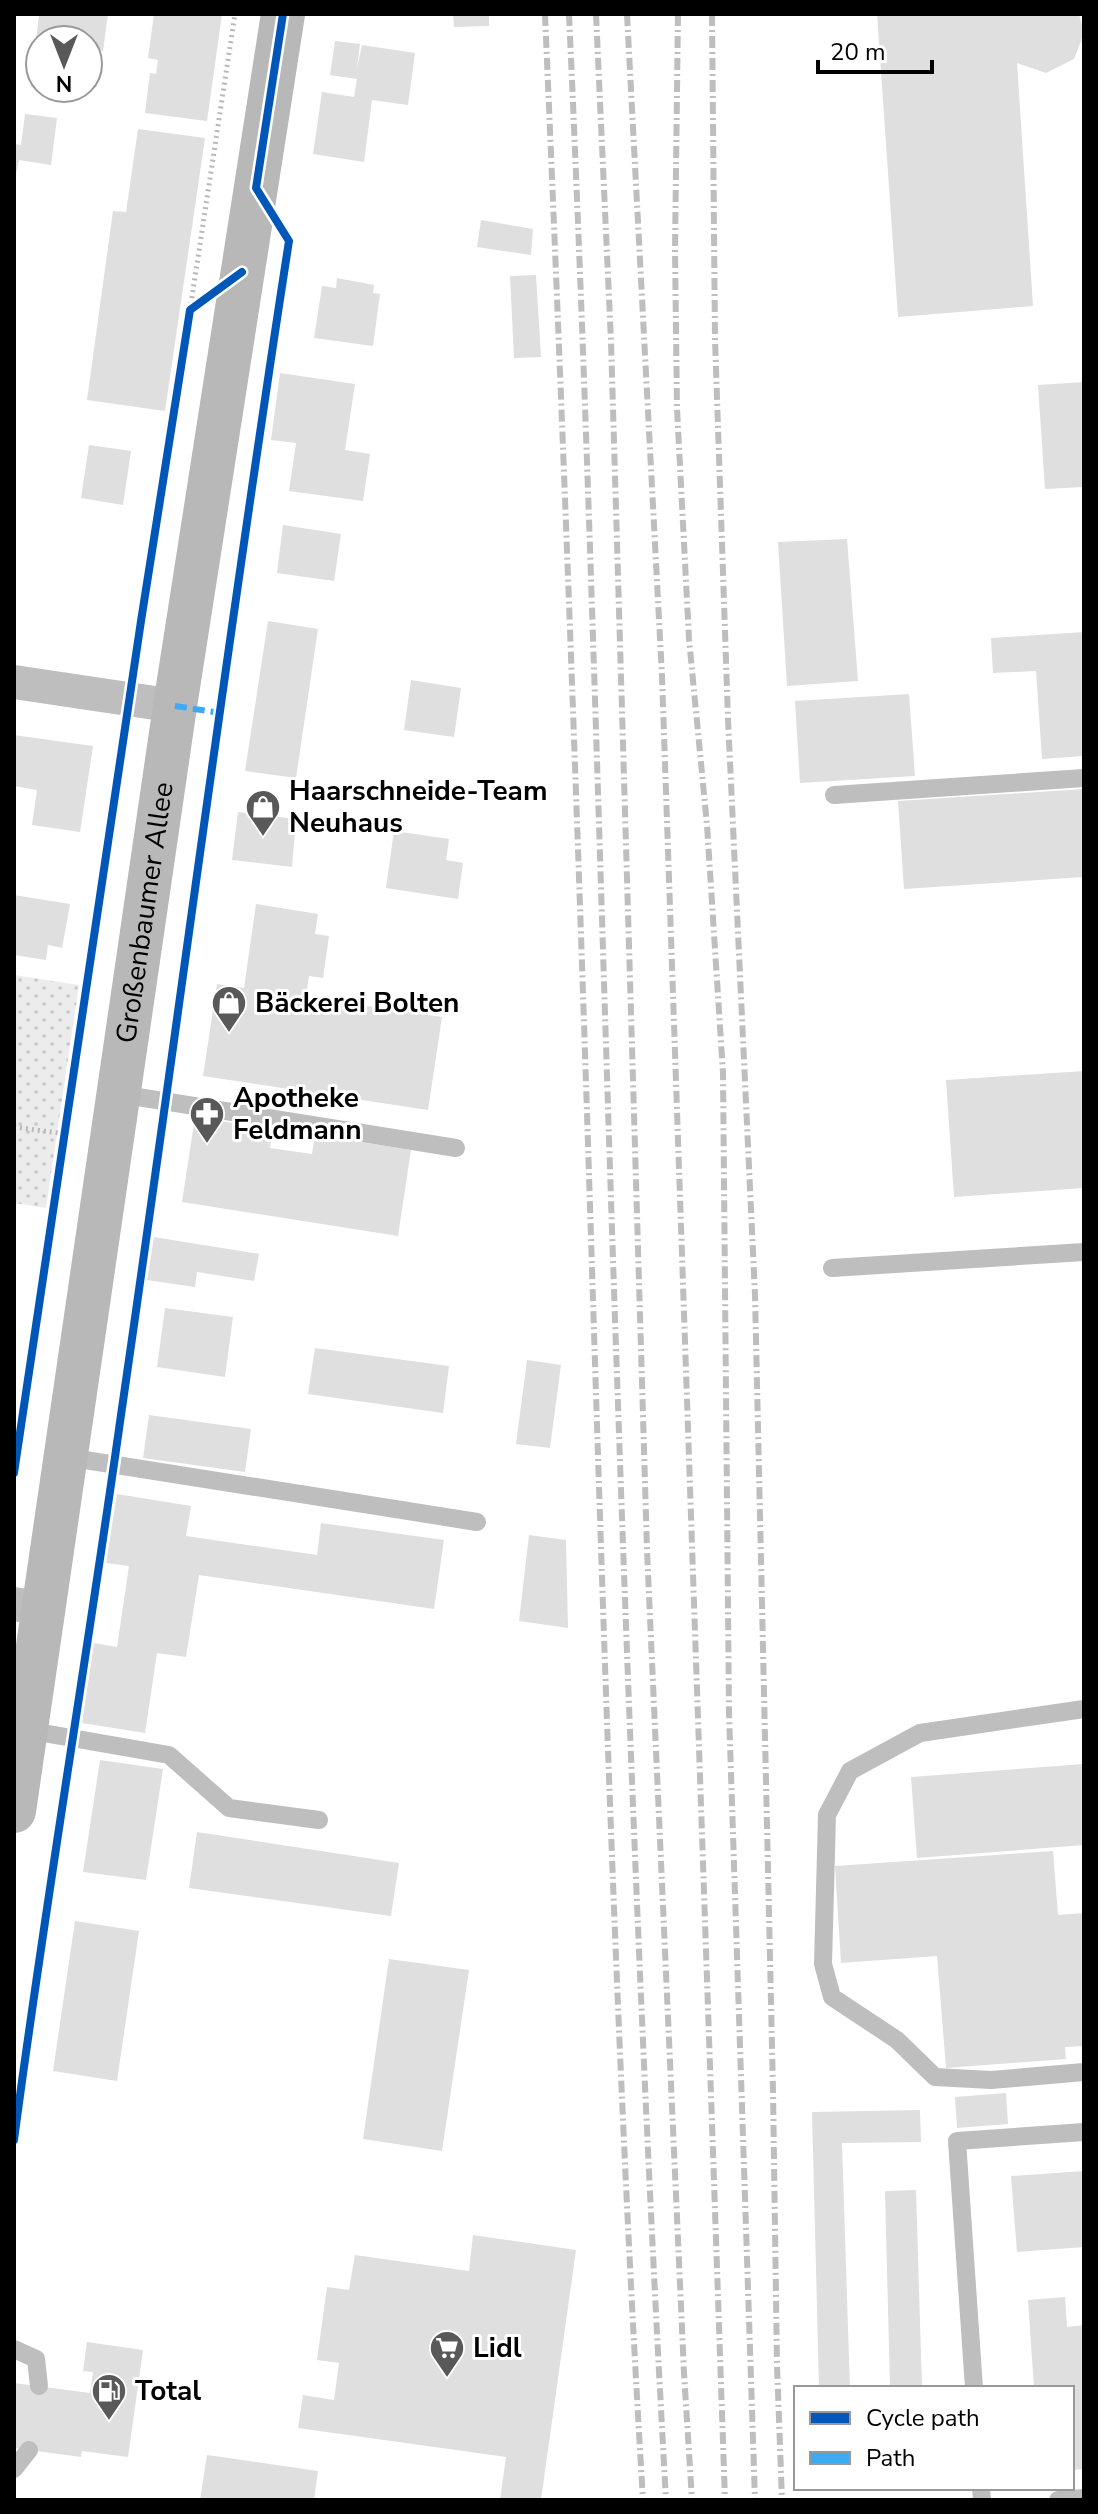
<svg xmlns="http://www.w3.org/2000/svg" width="1098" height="2514" font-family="'Nunito Sans',sans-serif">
<defs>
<pattern id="park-dots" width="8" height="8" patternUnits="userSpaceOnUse" patternTransform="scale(2)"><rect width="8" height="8" fill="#ececec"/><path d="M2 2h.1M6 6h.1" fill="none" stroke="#c9c9c9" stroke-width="1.8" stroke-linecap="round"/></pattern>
</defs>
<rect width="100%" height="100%" fill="#fff"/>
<!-- park -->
<polygon fill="url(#park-dots)" points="14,975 79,985 46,1208 14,1203"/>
<!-- building -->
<g fill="#dfdfdf">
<polygon points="39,14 108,14 103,51 88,49 88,40 36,42"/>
<polygon points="154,14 222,14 207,121 145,113 150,73 156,74 158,60 148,58"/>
<polygon points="453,14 489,14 489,26 454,27"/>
<polygon points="877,14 1079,14 1084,33 1074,59 1046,73 1017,63 1033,306 898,317"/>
<polygon points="335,41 360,44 357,68 362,45 415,53 408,105 372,100 364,162 313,154 322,92 354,97 357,79 330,75"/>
<polygon points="25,114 57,118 51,165 19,160 14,183 14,144 21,145"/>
<polygon points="138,129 205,138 165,411 87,400 113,211 126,212"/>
<polygon points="481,220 533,229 531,255 477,247"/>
<polygon points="536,275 541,357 514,358 510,276"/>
<polygon points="337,278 374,285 373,293 380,294 373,346 314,338 322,286 336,288"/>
<polygon points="280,373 355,384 345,450 370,454 363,501 289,491 296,443 271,440"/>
<polygon points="1084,382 1084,487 1045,489 1038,385"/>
<polygon points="89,445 131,451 123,505 81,498"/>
<polygon points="283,525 341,534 334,581 277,573"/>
<polygon points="847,539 858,681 787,686 778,542"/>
<polygon points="268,621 318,629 296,778 245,771"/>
<polygon points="1084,632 1084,756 1042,759 1036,671 993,673 991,638"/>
<polygon points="411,680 461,688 454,737 404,730"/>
<polygon points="909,694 915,776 800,783 795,701"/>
<polygon points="14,735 93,746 80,832 32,825 37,790 14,786"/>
<polygon points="1084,789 1084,877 904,889 898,801"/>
<polygon points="238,812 296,819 292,867 232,860"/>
<polygon points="394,831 449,839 446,860 463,863 458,899 386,888"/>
<polygon points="14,895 70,904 62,948 48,945 46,960 14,955"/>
<polygon points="256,904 318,914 315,934 329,936 323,978 309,976 306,997 442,1017 428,1110 203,1076 217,984 244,988"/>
<polygon points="1084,1071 1084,1188 954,1197 946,1080"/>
<polygon points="195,1117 273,1129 270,1148 312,1154 315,1135 411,1150 398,1236 182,1202"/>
<polygon points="154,1237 259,1254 254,1281 197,1272 195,1287 147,1280"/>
<polygon points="165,1308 233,1317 225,1377 157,1367"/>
<polygon points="315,1348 449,1366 443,1413 308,1394"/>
<polygon points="527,1360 561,1365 550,1448 516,1444"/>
<polygon points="149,1415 251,1429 245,1472 143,1458"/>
<polygon points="117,1494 191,1506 186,1536 317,1555 321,1523 444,1540 434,1609 199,1575 186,1657 157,1653 145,1733 82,1723 94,1643 117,1647 129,1566 106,1563"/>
<polygon points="529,1535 566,1540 568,1628 519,1621"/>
<polygon points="100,1760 163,1769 146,1880 83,1872"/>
<polygon points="1084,1764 1084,1845 917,1858 911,1777"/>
<polygon points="197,1832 399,1863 391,1916 189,1888"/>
<polygon points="1053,1851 1058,1915 1084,1913 1084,2046 1065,2047 1066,2059 946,2068 937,1956 841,1963 835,1866"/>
<polygon points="75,1921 139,1931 117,2081 53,2071"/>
<polygon points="389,1959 469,1970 442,2151 363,2139"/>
<polygon points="1006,2093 1008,2124 957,2128 955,2097"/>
<polygon points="920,2110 921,2142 842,2143 850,2388 819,2388 812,2112"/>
<polygon points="1084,2171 1084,2247 1017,2252 1011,2176"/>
<polygon points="916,2190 922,2388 890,2388 885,2191"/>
<polygon points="473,2235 576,2250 541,2500 500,2500 506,2457 298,2428 303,2395 334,2400 339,2363 317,2360 327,2287 349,2290 355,2255 469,2271"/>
<polygon points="1065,2297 1067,2327 1084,2325 1084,2469 1072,2470 1072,2388 1034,2388 1028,2300"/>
<polygon points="87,2342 143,2350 128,2457 82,2451 81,2457 14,2448 14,2383 90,2393 93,2372 83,2371"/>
<polygon points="207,2455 318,2471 314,2500 200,2500"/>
</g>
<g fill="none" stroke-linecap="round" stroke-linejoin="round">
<!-- path -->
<g stroke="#b9b9b9" stroke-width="5" stroke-dasharray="2 4" stroke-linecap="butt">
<polyline points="190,310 235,14"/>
<polyline points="14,1127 66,1134"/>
</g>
<!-- lane -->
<g stroke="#bebebe" stroke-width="18">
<polyline points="834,795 1084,778"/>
<polyline points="119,1094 456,1148"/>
<polyline points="832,1268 1084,1252"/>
<polyline points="66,1457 477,1522"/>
<polyline points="1084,1709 920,1733 850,1771 827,1815 823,1964 832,1997 897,2040 935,2077 991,2080 1084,2072"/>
<polyline points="26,1730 169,1755 229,1808 319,1820"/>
<polyline points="14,2349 36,2359 39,2386"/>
<polyline points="974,2388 957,2141 1084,2132"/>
<polyline points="14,2469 29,2450"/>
<polyline points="981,2488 982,2500"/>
<polyline points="1058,2500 1084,2498"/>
</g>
<!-- street -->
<g stroke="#bebebe" stroke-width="34">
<polyline points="14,682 175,706"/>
<polyline points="14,1604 44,1609"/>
</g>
<!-- secondary -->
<path stroke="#b8b8b8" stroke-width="44" id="s1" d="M 14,1811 L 175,706 L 283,14"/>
<!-- rail -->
<g stroke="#bebebe" stroke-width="6" stroke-dasharray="12 4 2 4" stroke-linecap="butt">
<path d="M 545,14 C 561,380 575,747 587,1113 C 602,1576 615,2038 643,2500"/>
<path d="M 569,14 C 590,468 601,922 617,1376 C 630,1751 645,2126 666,2500"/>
<polyline points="596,14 611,341 647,1550 684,2373 692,2500"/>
<polyline points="627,14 662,676 725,2500"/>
<polyline points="678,14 675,249 677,408 689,639 707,825 723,1073 729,1713 755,2500"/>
<polyline points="712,14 715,339 728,719 755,1295 773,2090 777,2365 782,2500"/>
</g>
<!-- quiet -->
<polyline stroke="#3fa9f5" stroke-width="6" stroke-dasharray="12 6" stroke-linecap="butt" points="175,706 221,713"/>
<defs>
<g id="cycleway">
<polyline points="14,1473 141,621 190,310 242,272"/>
<path d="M 14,2140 C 46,1898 87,1657 121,1415 C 178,1024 228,632 289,241 L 256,188 L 283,14"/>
</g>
</defs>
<!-- cycleway casing -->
<use href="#cycleway" stroke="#fff" stroke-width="13"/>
<!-- cycleway -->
<use href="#cycleway" stroke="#0057b8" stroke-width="8"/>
</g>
<!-- icons -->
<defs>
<symbol id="shop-pin" viewBox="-11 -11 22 30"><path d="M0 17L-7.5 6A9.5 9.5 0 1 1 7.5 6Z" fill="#595959" stroke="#fff"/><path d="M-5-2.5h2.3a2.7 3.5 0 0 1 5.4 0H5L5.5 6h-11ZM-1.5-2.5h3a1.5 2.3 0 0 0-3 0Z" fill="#fff"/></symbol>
<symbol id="pharmacy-pin" viewBox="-11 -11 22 30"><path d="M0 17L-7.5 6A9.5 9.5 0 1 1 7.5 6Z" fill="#595959" stroke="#fff"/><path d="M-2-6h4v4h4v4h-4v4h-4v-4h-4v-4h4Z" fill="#fff"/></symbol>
<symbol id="supermarket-pin" viewBox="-11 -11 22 30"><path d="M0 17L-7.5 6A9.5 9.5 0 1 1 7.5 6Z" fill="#595959" stroke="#fff"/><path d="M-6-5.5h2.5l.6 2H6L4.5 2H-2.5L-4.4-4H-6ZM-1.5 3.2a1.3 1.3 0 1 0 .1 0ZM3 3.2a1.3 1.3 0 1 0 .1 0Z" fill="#fff"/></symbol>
<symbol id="fuel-pin" viewBox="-11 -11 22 30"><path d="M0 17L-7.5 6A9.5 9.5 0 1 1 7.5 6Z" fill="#595959" stroke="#fff"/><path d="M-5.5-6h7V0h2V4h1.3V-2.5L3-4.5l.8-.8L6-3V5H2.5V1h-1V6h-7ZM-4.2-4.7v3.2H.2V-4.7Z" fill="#fff"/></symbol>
</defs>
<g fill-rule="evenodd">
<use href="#shop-pin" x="243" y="787" width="40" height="54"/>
<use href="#shop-pin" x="209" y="983" width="40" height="54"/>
<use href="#pharmacy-pin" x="187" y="1094" width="40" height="54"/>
<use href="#supermarket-pin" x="427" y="2328" width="40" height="54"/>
<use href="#fuel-pin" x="89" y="2371" width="40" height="54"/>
</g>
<g text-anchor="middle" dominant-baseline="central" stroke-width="6" stroke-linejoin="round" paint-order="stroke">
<!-- poi labels -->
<g font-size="28" font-weight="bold" fill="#000" stroke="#fff" text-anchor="start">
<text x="289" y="791">Haarschneide-Team<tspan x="289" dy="32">Neuhaus</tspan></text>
<text x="255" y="1003">Bäckerei Bolten</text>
<text x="233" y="1098">Apotheke<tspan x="233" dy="32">Feldmann</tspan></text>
<text x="473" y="2348">Lidl</text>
<text x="135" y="2391">Total</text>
</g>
<!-- street labels -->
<g font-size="28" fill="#000" stroke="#fff">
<text stroke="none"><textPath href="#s1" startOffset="908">Großenbaumer Allee</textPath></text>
</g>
</g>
<!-- border -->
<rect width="1098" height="2514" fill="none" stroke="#000000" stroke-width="32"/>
<!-- legend -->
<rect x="794" y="2386" width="280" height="104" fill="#ffffff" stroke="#999999" stroke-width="2"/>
<rect x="810" y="2412" width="40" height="12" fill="#0057b8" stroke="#999999" stroke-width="2"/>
<text x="866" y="2426" font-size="24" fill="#000000">Cycle path</text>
<rect x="810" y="2452" width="40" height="12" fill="#3fa9f5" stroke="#999999" stroke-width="2"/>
<text x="866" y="2466" font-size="24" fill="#000000">Path</text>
<!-- north arrow -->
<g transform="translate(64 64) rotate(180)"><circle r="38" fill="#ffffff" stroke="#999999" stroke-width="2"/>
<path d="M0-6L14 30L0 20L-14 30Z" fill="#595959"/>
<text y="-12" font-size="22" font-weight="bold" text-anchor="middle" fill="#000000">N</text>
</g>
<!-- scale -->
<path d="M818 60v12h114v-12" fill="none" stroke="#000000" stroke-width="4"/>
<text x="830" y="60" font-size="24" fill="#000000" stroke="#ffffff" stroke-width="6" paint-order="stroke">20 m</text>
</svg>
